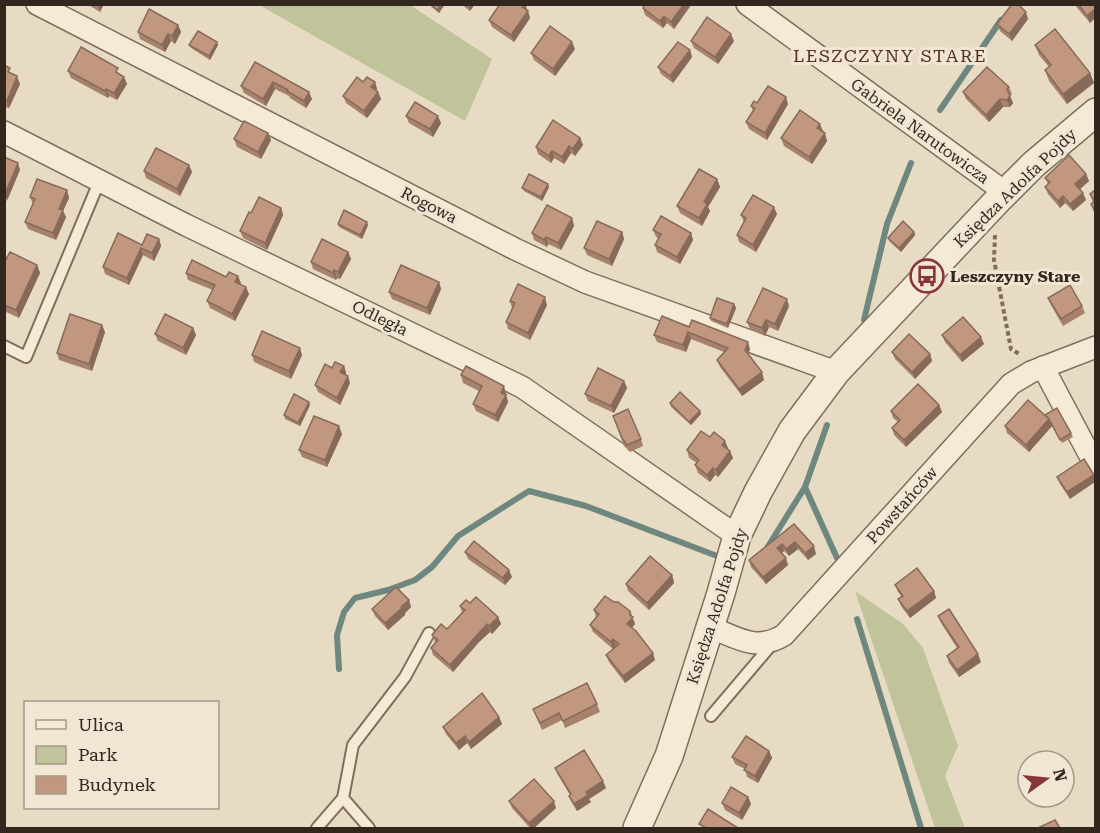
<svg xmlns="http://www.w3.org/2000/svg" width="1100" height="833" font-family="'Roboto Serif',serif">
<rect width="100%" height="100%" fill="#e8dbc4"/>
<!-- green -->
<g fill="#c1c49a">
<polygon points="259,5 410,5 492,59 465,121"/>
<polygon points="855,591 903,624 923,648 958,746 945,776 965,828 935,828"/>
</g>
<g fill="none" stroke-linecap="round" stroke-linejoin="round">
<!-- stream -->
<g stroke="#6e8880" stroke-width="6">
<polyline points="940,110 1001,20"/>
<polyline points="864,320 887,224 911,163"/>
<polyline points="827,425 805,487 837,558"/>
<polyline points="767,548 805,487"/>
<polyline points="857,619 921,828"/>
<polyline points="339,669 337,635 344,612 355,598 388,590 415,580 432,567 458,536 529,491 586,506 717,556"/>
</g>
<defs>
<g id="service">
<polyline points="4,346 26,357 99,182"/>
<polyline points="711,716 773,643"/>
<polyline points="317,828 343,798"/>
<polyline points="369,828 343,798 353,745 405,677 429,633"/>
</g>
<g id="minor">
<polyline points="37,4 515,249 585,282 836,372"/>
<polyline points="747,4 1006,193"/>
<polyline points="4,132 186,225 522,387 737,536"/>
<polyline points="1043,367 1096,467"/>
<path d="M 710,627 C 738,638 756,652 784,635 L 1011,384 L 1031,372 L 1096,347"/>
</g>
<polyline id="tertiary" points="637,828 669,756 721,593 737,536 758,492 792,431 836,372 997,201 1034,164 1096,112"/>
</defs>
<!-- service casing -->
<use href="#service" stroke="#806e5d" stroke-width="14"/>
<!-- minor casing -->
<use href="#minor" stroke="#806e5d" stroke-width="24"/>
<!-- tertiary casing -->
<use href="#tertiary" stroke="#806e5d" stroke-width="30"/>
<!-- path -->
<polyline stroke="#806e5d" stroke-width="4" stroke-dasharray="4.5 3" stroke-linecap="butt" points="995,235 994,260 1011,349 1021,355"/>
<!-- service -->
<use href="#service" stroke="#f4ead6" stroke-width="10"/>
<!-- minor -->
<use href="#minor" stroke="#f4ead6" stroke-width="21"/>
<!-- tertiary -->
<use href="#tertiary" stroke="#f4ead6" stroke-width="27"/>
</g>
<!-- wall -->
<g fill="#a6826d">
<polygon points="87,4 104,4 100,12"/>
<polygon points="428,4 445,4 439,13"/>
<polygon points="461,4 475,4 470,11"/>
<polygon points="500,4 525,4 528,11 530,18 514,42 492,27 489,20"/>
<polygon points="1074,4 1095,4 1095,18 1090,23"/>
<polygon points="691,5 674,29 667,23 663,28 645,15 643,8"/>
<polygon points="1028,19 1012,41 1000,31 997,24"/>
<polygon points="178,25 181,32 175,44 171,41 165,52 140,39 138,32"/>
<polygon points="691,41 734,41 718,64 694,48"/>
<polygon points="217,42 218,45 210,60 191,48 189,45"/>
<polygon points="1035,45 1090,73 1094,83 1067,104 1049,81 1045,70 1049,67 1039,55"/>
<polygon points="575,49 555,76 534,60 531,53"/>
<polygon points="690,50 692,57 673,83 661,74 658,67"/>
<polygon points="255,62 312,99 306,108 290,98 289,96 275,89 266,106 244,93 241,86"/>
<polygon points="4,65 20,84 9,108 4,107"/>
<polygon points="68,71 121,75 127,84 117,100 109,96 108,98 71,78"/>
<polygon points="363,82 375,82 377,89 376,91 378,92 381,99 367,118 346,103 343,96"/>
<polygon points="1009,87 1012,94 1010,96 1013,103 1010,107 1003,107 989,122 966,99 963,92"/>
<polygon points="757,103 788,104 767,140 749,129 746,122 753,111 751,106"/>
<polygon points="406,116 441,123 433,137 409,123"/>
<polygon points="823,131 822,132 827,141 812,164 784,146 781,138"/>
<polygon points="268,133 271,140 261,159 237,147 234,139"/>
<polygon points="580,138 583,145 575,156 571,153 564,164 554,158 551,163 538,154 536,147"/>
<polygon points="189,165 192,172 180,196 146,178 144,171"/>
<polygon points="1086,174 1089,181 1080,189 1086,200 1073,211 1065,203 1060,208 1048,194 1045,187 1048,184 1045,178"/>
<polygon points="717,179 720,187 708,207 710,211 702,226 680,213 677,206"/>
<polygon points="549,187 542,201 524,191 522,188"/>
<polygon points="67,190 69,198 63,211 66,217 56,240 28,229 25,222 33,204 30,197"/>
<polygon points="1095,190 1095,215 1091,204 1093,203 1090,194"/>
<polygon points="281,208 283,215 267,250 243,238 240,231 251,213"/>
<polygon points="777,214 756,252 739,242 737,235 744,222 741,215"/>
<polygon points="572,218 574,226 561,250 548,244 547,247 534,240 532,233"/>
<polygon points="338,224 368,225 362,239 339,227"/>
<polygon points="653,230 691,233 693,240 680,264 657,252 655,245 658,238 656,237"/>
<polygon points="622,232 624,239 612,266 587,255 584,248"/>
<polygon points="914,232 915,235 901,252 889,241 888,238"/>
<polygon points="159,239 161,246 154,261 143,255 129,285 105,274 103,267 142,245"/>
<polygon points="348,252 351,259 340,279 337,278 336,280 313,269 311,262"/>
<polygon points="4,263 37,265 40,273 19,318 4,311"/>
<polygon points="186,273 226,277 241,283 240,284 249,294 235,321 210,308 207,301 213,290 188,280"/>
<polygon points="439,282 441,289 430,315 392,299 389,292"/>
<polygon points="1048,298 1082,306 1085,313 1063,326 1051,305"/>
<polygon points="510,301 547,305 530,340 508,329 506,322 512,308"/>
<polygon points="734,304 736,308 728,328 711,321 710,318"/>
<polygon points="789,306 778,331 769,327 765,336 750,329 747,322"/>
<polygon points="662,316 750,349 748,355 764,380 742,396 720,367 717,360 724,352 691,339 686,352 657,342 654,335"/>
<polygon points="193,328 196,335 186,355 158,341 155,334"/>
<polygon points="105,332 92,371 59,360 57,353"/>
<polygon points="942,335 984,344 962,362 945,342"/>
<polygon points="892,352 930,354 932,361 915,379 895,359"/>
<polygon points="252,355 302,355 291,379 254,362"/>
<polygon points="344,366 346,373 345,374 350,383 340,405 318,392 315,385 332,368"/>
<polygon points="461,375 507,394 506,395 508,402 498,422 476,411 473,404 479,391 463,383"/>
<polygon points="624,381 627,388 614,413 588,401 585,394"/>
<polygon points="670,403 700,411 701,414 691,425 671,407"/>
<polygon points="310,405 300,426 285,419 284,415"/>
<polygon points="939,405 942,412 906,447 894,435 892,428 898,422 893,418 891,411"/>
<polygon points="1045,415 1071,433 1073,437 1062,443 1052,426 1029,452 1007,433 1005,426"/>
<polygon points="613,416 641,439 643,446 630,452 624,446"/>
<polygon points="342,434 327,467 302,457 299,450"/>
<polygon points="710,437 728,448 727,449 733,458 718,477 715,475 710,482 698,473 695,465 697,463 689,458 687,450"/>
<polygon points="1094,475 1070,499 1060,484 1057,477"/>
<polygon points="794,524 816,554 808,560 798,549 789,556 784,551 782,553 788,565 766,584 751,567 749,560"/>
<polygon points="465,552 512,577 505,585 468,559"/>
<polygon points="672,575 674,583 649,610 628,591 626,584"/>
<polygon points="895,585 934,591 936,598 910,618 901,606 898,599 902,597 898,592"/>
<polygon points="409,600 411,607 405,613 405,615 388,630 375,616 372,609"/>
<polygon points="614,602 630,611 635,624 632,628 655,660 625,683 609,662 606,655 613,649 593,632 590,625 596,617 594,610"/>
<polygon points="470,603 498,617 501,624 492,634 490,632 479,642 453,672 433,655 431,648 435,642 432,635 447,629 462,612 460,606"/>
<polygon points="938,616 981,662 959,677 949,663 947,656 957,648 941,623"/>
<polygon points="597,704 600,712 565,728 562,720 542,730 533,709"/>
<polygon points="499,717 502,724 471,749 467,743 459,750 446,734 443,727"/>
<polygon points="769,751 772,758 758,783 747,777 745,769 735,764 732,757"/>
<polygon points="555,768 606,788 589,799 591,802 577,811 572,803 569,796 570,795 558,775"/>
<polygon points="748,797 751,804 742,820 725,810 722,803"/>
<polygon points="509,801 556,808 534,828 530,828 512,808"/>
</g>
<!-- shaded-wall -->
<g fill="#876a59">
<polygon points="98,4 104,4 100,12 98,5"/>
<polygon points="441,4 445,4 439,13 437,10"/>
<polygon points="468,4 475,4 470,11"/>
<polygon points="523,4 525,4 527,10 524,14 522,7"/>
<polygon points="684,4 691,5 674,29 671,22"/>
<polygon points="1095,9 1095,18 1090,23 1087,16"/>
<polygon points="528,11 530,18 514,42 511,35"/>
<polygon points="1026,12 1028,19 1012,41 1009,34"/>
<polygon points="664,16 667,23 663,28 660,21"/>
<polygon points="178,25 181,32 175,44 172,36"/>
<polygon points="168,34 171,41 165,52 162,45"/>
<polygon points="731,34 734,41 718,64 715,57"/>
<polygon points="217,42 218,45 210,60 209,56"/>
<polygon points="572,42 575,49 555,76 553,69"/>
<polygon points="690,50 692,57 673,83 670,76"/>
<polygon points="1090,73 1094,83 1067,104 1063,94"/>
<polygon points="17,76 20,84 9,108 7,101"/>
<polygon points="124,77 127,84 117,100 114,93"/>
<polygon points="273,82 275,89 266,106 263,99"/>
<polygon points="375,82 377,89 374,94 371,87"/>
<polygon points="106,89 109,96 108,98 105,91"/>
<polygon points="309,92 312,99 306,108 304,101"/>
<polygon points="378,92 381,99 367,118 364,111"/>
<polygon points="1010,96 1013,103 1010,107 1007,100"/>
<polygon points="786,97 788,104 767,140 765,133"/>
<polygon points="1000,99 1003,107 989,122 986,115"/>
<polygon points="438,116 441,123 433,137 430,129"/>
<polygon points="820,124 823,131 820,136 817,128"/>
<polygon points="268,133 271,140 261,159 258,152"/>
<polygon points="825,133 827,141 812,164 809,157"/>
<polygon points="580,138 583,145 575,156 573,149"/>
<polygon points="569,146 571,153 564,164 562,157"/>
<polygon points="552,151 554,158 551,163 549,156"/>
<polygon points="18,163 20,170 7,201 5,194"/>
<polygon points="189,165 192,172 180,196 177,189"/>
<polygon points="1086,174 1089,181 1078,191 1075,184"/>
<polygon points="717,179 720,187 708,207 710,211 702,226 699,218 704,202"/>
<polygon points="548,184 549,187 542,201 541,197"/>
<polygon points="67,190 69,198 63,211 66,217 56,240 53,233 59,209"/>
<polygon points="1083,193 1086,200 1073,211 1070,204"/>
<polygon points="1063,196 1065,203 1060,208 1058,201"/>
<polygon points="774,207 777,214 756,252 753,245"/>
<polygon points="281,208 283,215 267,250 265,243"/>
<polygon points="572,218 574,226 561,250 558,243"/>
<polygon points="367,222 368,225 362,239 360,235"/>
<polygon points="622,232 624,239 612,266 609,259"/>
<polygon points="914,232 915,235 901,252 899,248"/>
<polygon points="691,233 693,240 680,264 677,257"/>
<polygon points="546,237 548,244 547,247 544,240"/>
<polygon points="159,239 161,246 154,261 152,253"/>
<polygon points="141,248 143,255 129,285 127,278"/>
<polygon points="348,252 351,259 340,279 338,272"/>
<polygon points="37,265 40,273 19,318 16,310"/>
<polygon points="334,270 337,278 336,280 333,273"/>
<polygon points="238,276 241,283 238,289 235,282"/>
<polygon points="439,282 441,289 430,315 427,308"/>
<polygon points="246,287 249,294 235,321 232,314"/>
<polygon points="545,297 547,305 530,340 528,333"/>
<polygon points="787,299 789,306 778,331 775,324"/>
<polygon points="734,304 736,308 728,328 727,324"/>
<polygon points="766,320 769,327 765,336 762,328"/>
<polygon points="102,325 105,332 92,371 89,364"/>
<polygon points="193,328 196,335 186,355 183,348"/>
<polygon points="688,332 691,339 686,352 683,345"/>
<polygon points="981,337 984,344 962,362 960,355"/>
<polygon points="748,342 750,349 747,357 745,350"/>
<polygon points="300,348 302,355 291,379 289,371"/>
<polygon points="930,354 932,361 915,379 912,372"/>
<polygon points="344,366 346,373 343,379 340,372"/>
<polygon points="762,372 764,380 742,396 739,389"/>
<polygon points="348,376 350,383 340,405 337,398"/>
<polygon points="624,381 627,388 614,413 611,406"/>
<polygon points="504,386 508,402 498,422 495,415 501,393"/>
<polygon points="309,402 310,405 300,426 298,423"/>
<polygon points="939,405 942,412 906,447 904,440"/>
<polygon points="700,411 701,414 691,425 689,422"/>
<polygon points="1049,419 1052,426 1029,452 1026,445"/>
<polygon points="339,426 342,434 327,467 325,460"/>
<polygon points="725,441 728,448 725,452 722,445"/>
<polygon points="730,451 733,458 718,477 716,470"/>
<polygon points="713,468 715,475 710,482 707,475"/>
<polygon points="1094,475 1095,482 1070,499 1067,492"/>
<polygon points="795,542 798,549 789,556 786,549"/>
<polygon points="782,544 784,551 780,555 777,548"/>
<polygon points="814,546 816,554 808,560 805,553"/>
<polygon points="786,558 788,565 766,584 763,577"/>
<polygon points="509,570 512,577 505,585 503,578"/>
<polygon points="672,575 674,583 649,610 647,603"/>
<polygon points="934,591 936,598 910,618 907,611"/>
<polygon points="409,600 411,607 405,613 405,615 388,630 385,623"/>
<polygon points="630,611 635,624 629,631 627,624 630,615"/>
<polygon points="498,617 501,624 492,634 489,626"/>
<polygon points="487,624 490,632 479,642 453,672 450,665 477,635"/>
<polygon points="613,639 616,646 613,649 611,642"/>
<polygon points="653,653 655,660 625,683 623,676"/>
<polygon points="978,654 981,662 959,677 957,670"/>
<polygon points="499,717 502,724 471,749 469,742"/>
<polygon points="465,736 467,743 459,750 456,743"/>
<polygon points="769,751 772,758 758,783 755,776"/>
<polygon points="603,781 606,788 589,799 591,802 577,811 574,804 586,792"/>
<polygon points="748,797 751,804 742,820 739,813"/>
<polygon points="554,801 556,808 534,828 531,828 529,823"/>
</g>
<!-- building -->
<g fill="#c1977f" stroke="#876a59" stroke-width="1.5">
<polygon points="431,4 441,4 437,10"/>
<polygon points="500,4 523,4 522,7 528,11 511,35 489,20"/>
<polygon points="645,4 684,4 671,22 664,16 660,21 643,8"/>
<polygon points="1012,4 1018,4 1026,12 1009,34 997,24"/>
<polygon points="1078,4 1095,4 1095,9 1087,16"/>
<polygon points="149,9 178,25 172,36 168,34 162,45 138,32"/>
<polygon points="707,17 731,34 715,57 691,41"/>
<polygon points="550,26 572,42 553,69 531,53"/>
<polygon points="1055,29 1090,73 1063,94 1045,70 1051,65 1035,45"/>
<polygon points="198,31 217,42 209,56 189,45"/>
<polygon points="678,42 690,50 670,76 658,67"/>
<polygon points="81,47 118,68 116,72 124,77 114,93 106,89 105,91 68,71"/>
<polygon points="255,62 309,92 304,101 287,91 288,90 273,82 263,99 241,86"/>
<polygon points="4,65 10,68 8,72 17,76 7,101 4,101"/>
<polygon points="987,67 1009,87 1007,89 1010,96 1007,100 1000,99 986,115 963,92"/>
<polygon points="357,77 363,82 367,77 375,82 371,87 378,92 364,111 343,96"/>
<polygon points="768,86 786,97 765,133 746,122 755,108 751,106 754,101 757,103"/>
<polygon points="415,102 438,116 430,129 406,116"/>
<polygon points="800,110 820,124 817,128 825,133 809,157 781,138"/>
<polygon points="553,120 580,138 573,149 569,146 562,157 552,151 549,156 536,147"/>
<polygon points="244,121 268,133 258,152 234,139"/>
<polygon points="156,148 189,165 177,189 144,171"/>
<polygon points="1069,155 1086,174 1075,184 1083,193 1070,204 1063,196 1058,201 1045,187 1050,182 1045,178"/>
<polygon points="4,157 18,163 5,194 4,194"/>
<polygon points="699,169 717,179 704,202 707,204 699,218 677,206"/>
<polygon points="529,174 548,184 541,197 522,188"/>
<polygon points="37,179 67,190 59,209 63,210 53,233 25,222 35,199 30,197"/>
<polygon points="1095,190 1095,211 1091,204 1095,201 1090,194"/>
<polygon points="753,195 774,207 753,245 737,235 746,218 741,215"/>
<polygon points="259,197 281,208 265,243 240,231 249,212 251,213"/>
<polygon points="547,205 572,218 558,243 546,237 544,240 532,233"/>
<polygon points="344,210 367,222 360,235 338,224"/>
<polygon points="661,216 691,233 677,257 655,245 661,234 653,230"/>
<polygon points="597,221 622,232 609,259 584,248"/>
<polygon points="903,221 914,232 899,248 888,238"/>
<polygon points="118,233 142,245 147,234 159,239 152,253 141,248 127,278 103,267"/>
<polygon points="322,239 348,252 338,272 334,270 333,273 311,262"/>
<polygon points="10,252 37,265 16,310 4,305 4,263"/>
<polygon points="192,260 226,277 229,272 238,276 235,282 246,287 232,314 207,301 215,285 186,273"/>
<polygon points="401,265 439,282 427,308 389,292"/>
<polygon points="518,284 545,297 528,333 506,322 515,303 510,301"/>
<polygon points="1070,285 1082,306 1061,319 1048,298"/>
<polygon points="763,288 787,299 775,324 766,320 762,328 747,322"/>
<polygon points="717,298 734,304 727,324 710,318"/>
<polygon points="70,314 102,325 89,364 57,353"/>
<polygon points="165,314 193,328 183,348 155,334"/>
<polygon points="662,316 689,327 692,320 748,342 745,350 762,372 739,389 717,360 728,348 688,332 683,345 654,335"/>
<polygon points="963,317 981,337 960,355 942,335"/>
<polygon points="262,331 300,348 289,371 252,355"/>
<polygon points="909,334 930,354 912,372 892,352"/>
<polygon points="335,362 344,366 340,372 348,376 337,398 315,385 325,364 332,368"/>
<polygon points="466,366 504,386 501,393 506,395 495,415 473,404 482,386 461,375"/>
<polygon points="598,368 624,381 611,406 585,394"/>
<polygon points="918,384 939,405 904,440 892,428 900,420 891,411"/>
<polygon points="680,392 700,411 689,422 670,403"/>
<polygon points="294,394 309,402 298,423 284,415"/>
<polygon points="1028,400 1049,419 1026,445 1005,426"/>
<polygon points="1057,408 1071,433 1060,440 1049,419 1045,415"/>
<polygon points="628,409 641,439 627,445 622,438 613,416"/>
<polygon points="314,416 339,426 325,460 299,450"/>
<polygon points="701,431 710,437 714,432 725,441 722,445 730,451 716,470 713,468 707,475 695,465 699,460 687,450"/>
<polygon points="1084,459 1094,475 1067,492 1057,477"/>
<polygon points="794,524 814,546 805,553 795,542 786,549 782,544 777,548 786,558 763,577 749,560"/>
<polygon points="474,541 509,570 503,578 465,552"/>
<polygon points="650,556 672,575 647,603 626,584"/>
<polygon points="917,568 934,591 907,611 898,599 903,596 895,585"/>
<polygon points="396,587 409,600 401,607 402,608 385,623 372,609"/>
<polygon points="605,596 614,602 618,602 630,611 630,615 633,617 627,624 636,631 653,653 623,676 606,655 619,644 613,639 611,642 590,625 599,614 594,610"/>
<polygon points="476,597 498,617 489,626 487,624 477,635 450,665 431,648 438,640 432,635 441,624 447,629 465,610 460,606 466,600 470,603"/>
<polygon points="949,609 978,654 957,670 947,656 959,647 938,616"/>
<polygon points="587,683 597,704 563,721 559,713 540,723 533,709"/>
<polygon points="482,693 499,717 469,742 465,736 456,743 443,727"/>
<polygon points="746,736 769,751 755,776 744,770 747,765 732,757"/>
<polygon points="584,750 603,781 586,792 588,795 574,804 569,796 571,794 555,768"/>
<polygon points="534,779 554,801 529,823 509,801"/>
<polygon points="731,787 748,797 739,813 722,803"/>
<polygon points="708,809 738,828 706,828 699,824"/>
<polygon points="1055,820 1060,828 1038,828"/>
</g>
<!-- icons -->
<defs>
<symbol id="bus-ring" viewBox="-11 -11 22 22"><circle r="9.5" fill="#f0e6d3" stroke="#873539" stroke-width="1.5"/><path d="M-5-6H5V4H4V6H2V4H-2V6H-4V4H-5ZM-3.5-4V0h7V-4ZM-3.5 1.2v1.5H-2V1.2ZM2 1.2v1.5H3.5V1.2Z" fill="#873539"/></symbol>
</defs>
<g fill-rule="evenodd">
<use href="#bus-ring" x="908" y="257" width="38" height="38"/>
</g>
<g text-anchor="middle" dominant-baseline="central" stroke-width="6" stroke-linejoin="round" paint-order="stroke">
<!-- street labels -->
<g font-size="16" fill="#32271f" stroke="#f0e6d3">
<text transform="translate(920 131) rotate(36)">Gabriela Narutowicza</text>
<text transform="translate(1015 188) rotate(-44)">Księdza Adolfa Pojdy</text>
<text transform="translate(429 205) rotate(27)">Rogowa</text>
<text transform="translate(380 318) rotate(26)">Odległa</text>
<text transform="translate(902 505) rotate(-48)">Powstańców</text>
<text transform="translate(717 606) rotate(-72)">Księdza Adolfa Pojdy</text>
</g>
<!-- poi labels -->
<g font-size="16" font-weight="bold" fill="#32271f" stroke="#f0e6d3" text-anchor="start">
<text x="950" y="276">Leszczyny Stare</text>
</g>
<!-- neighbourhood labels -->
<g font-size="18" letter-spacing="1.5" fill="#592c24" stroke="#f0e6d3">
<text x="890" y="55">LESZCZYNY STARE</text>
</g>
</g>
<!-- border -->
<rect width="1100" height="833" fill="none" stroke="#32271f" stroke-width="12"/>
<!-- legend -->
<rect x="24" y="701" width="195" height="108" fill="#f0e6d3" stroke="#a49a8b" stroke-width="1.5"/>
<rect x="36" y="720" width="30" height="9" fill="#f4ead6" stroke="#a49a8b" stroke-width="1.5"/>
<text x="78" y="731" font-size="18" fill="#32271f">Ulica</text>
<rect x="36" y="746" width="30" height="18" fill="#c1c49a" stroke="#a49a8b" stroke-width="1.5"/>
<text x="78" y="761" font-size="18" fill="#32271f">Park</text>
<rect x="36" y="776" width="30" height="18" fill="#c1977f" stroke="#a49a8b" stroke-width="1.5"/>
<text x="78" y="791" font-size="18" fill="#32271f">Budynek</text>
<!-- north arrow -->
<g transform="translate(1046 779) rotate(75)"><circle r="28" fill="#f0e6d3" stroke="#a49a8b" stroke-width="1.5"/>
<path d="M0-4.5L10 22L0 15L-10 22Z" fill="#873539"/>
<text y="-9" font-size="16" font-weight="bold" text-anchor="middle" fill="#32271f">N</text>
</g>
</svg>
